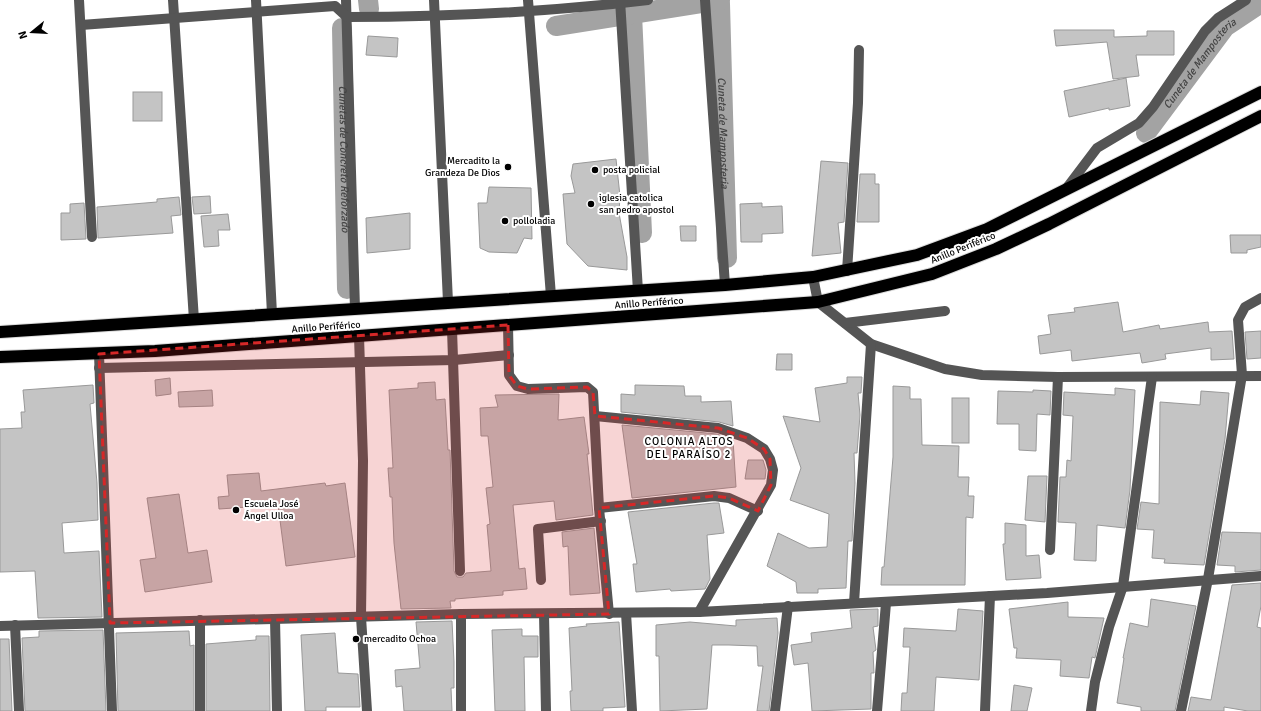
<svg xmlns="http://www.w3.org/2000/svg" width="1261" height="711" font-family="Signika,sans-serif">
<rect width="100%" height="100%" fill="#fff"/>
<g fill="none" stroke-linecap="round" stroke-linejoin="round">
<!-- canal -->
<g stroke="#a3a3a3" stroke-width="20">
<polyline points="368,0 369,9"/>
<path id="s1" d="M 720,4 L 727,258"/>
<polyline points="632,14 642,233"/>
<polyline points="556,26 720,0"/>
<path id="s2" d="M 342,28 L 347,289"/>
<path id="s3" d="M 1146,133 L 1225,27 L 1261,3"/>
</g>
</g>
<!-- building -->
<g fill="#c4c4c4" stroke="#999">
<polygon points="1054,30 1114,30 1114,37 1147,36 1147,31 1174,31 1174,55 1136,55 1139,76 1113,79 1107,42 1056,46"/>
<polygon points="368,36 398,38 397,57 366,55"/>
<polygon points="1126,78 1130,106 1109,110 1109,108 1069,117 1064,91"/>
<rect x="133" y="92" width="29" height="29"/>
<polygon points="616,159 620,196 619,213 627,257 627,270 588,266 567,244 563,194 575,193 571,176 573,164"/>
<polygon points="821,161 848,163 844,222 838,223 841,253 812,256"/>
<polygon points="860,174 875,174 875,184 879,184 879,222 857,222"/>
<polygon points="489,187 531,188 532,239 524,238 517,253 489,252 480,248 478,203 487,203"/>
<polygon points="210,196 211,213 194,214 192,197"/>
<polygon points="179,197 181,215 171,216 173,233 98,238 97,207 157,202 157,199"/>
<polygon points="84,203 86,239 61,240 61,213 70,213 70,204"/>
<polygon points="762,203 762,207 782,206 783,233 762,234 762,242 741,242 740,204"/>
<polygon points="410,213 410,249 367,253 366,218"/>
<polygon points="228,214 230,230 218,230 219,246 204,247 201,216"/>
<polygon points="680,226 696,226 696,241 681,241"/>
<polygon points="1230,235 1261,235 1261,247 1247,250 1247,253 1231,253"/>
<polygon points="1118,302 1123,332 1159,325 1160,329 1208,322 1209,332 1232,331 1234,359 1211,360 1211,348 1165,354 1166,359 1142,363 1140,353 1072,361 1071,350 1040,354 1038,336 1051,334 1048,315 1075,312 1074,308"/>
<polygon points="1261,331 1261,358 1247,359 1245,332"/>
<polygon points="777,354 792,354 792,370 776,370"/>
<polygon points="847,377 862,377 861,393 858,393 860,415 857,453 854,453 855,483 852,541 848,541 846,588 818,589 818,593 797,593 796,582 767,566 778,533 809,548 827,547 829,514 790,500 801,468 783,416 820,422 815,388 847,383"/>
<polygon points="170,378 171,394 156,396 155,380"/>
<polygon points="435,382 436,400 445,399 448,450 450,450 454,571 457,577 463,577 466,573 491,571 487,525 490,524 486,488 493,487 488,436 481,436 480,408 498,407 495,395 559,394 558,420 584,417 589,454 587,454 593,515 556,520 554,501 513,505 519,569 525,568 527,589 503,591 503,595 455,599 455,601 450,601 451,608 401,609 394,543 392,497 390,497 388,468 393,468 389,390 418,388 418,383"/>
<polygon points="93,385 94,403 90,404 97,483 98,520 62,523 64,553 99,551 102,617 38,618 35,571 0,572 0,429 22,428 21,412 25,412 23,390"/>
<polygon points="635,385 684,386 685,396 701,396 701,402 731,401 733,426 719,422 621,412 621,394 635,395"/>
<polygon points="893,386 910,387 910,399 921,399 922,445 959,446 958,477 969,477 968,496 974,496 973,518 966,517 965,585 881,585 882,567 884,567 893,457"/>
<polygon points="1115,388 1135,390 1130,490 1125,528 1097,525 1096,561 1074,560 1076,523 1058,522 1060,477 1066,477 1067,460 1071,461 1073,416 1063,415 1064,392 1115,395"/>
<polygon points="212,390 213,406 179,407 178,392"/>
<polygon points="1033,390 1051,391 1050,415 1037,414 1036,451 1019,450 1019,424 997,424 998,391 1033,392"/>
<polygon points="1201,391 1229,393 1225,439 1204,565 1164,563 1165,559 1152,558 1154,530 1137,529 1141,502 1159,504 1160,402 1200,405"/>
<rect x="952" y="398" width="17" height="45"/>
<polygon points="622,425 717,434 733,440 736,487 632,498"/>
<polygon points="748,460 763,460 766,470 765,479 745,479"/>
<polygon points="259,473 261,491 325,483 326,486 345,483 355,557 286,566 278,505 219,509 218,497 229,496 227,475"/>
<polygon points="1028,476 1047,476 1045,522 1025,520"/>
<polygon points="179,494 188,553 207,550 212,582 145,592 140,560 156,558 147,498"/>
<polygon points="714,503 719,503 724,533 707,535 710,579 705,589 671,591 670,589 636,592 633,564 637,564 628,512"/>
<polygon points="1005,523 1026,525 1026,556 1039,555 1041,578 1006,580 1003,544 1005,544"/>
<polygon points="594,528 600,593 570,595 568,546 563,547 562,532"/>
<polygon points="1222,532 1261,533 1261,570 1235,572 1235,566 1217,565"/>
<polygon points="1261,583 1261,606 1257,627 1261,628 1261,711 1248,711 1224,707 1224,711 1188,711 1191,697 1211,700 1232,585"/>
<polygon points="1151,599 1196,606 1175,711 1141,711 1141,707 1117,703 1124,658 1123,658 1130,623 1148,627"/>
<polygon points="1068,602 1068,617 1104,618 1095,658 1092,657 1089,678 1060,676 1061,660 1016,658 1017,648 1014,648 1009,609"/>
<polygon points="878,609 878,626 873,627 876,650 873,652 874,673 871,673 871,709 812,711 808,663 794,665 791,645 812,642 811,633 852,628 850,610"/>
<polygon points="958,609 983,611 979,680 936,677 934,711 901,711 902,693 907,693 910,647 903,647 904,628 956,631"/>
<polygon points="777,618 778,633 769,711 757,711 763,666 758,666 757,646 729,645 712,645 707,709 660,711 659,656 656,656 656,625 690,622 736,626 736,620"/>
<polygon points="452,621 454,662 454,688 451,688 452,711 404,711 402,686 396,687 395,670 420,668 416,622"/>
<polygon points="619,622 625,707 603,708 603,711 571,711 570,691 572,691 569,628 587,626 586,624"/>
<polygon points="522,629 522,636 538,636 538,657 524,657 525,711 495,711 492,630"/>
<polygon points="103,630 106,711 25,711 22,638 39,637 39,631"/>
<polygon points="189,631 190,646 194,645 194,711 118,711 116,633"/>
<polygon points="335,633 338,673 358,674 360,707 326,707 326,711 305,711 301,635"/>
<polygon points="256,636 269,636 270,711 206,711 206,644 256,640"/>
<polygon points="0,639 9,639 12,711 0,711"/>
<polygon points="1014,685 1032,688 1027,711 1011,711"/>
</g>
<g fill="none" stroke-linecap="round" stroke-linejoin="round">
<defs>
<g id="highway">
<polyline points="0,332 725,285 813,277 917,255 987,229 1261,92"/>
<polyline points="0,357 155,351 818,302 932,274 996,249 1049,224 1261,116"/>
</g>
</defs>
<!-- highway casing -->
<use href="#highway" stroke="#dbdbdb" stroke-width="14"/>
<!-- minor -->
<g stroke="#555" stroke-width="10">
<polyline points="79,0 92,237"/>
<polyline points="173,0 194,320"/>
<polyline points="256,0 272,314"/>
<polyline points="346,0 355,309"/>
<polyline points="434,0 448,302"/>
<polyline points="528,0 551,296"/>
<polyline points="620,0 638,291"/>
<polyline points="705,0 725,285"/>
<path d="M 81,25 L 335,6 L 347,17 C 448,17 548,12 648,0"/>
<polyline points="1066,189 1097,148 1139,123 1153,107 1205,31 1218,18 1246,0"/>
<polyline points="847,271 858,103 859,50"/>
<polyline points="813,277 818,302 871,344 945,369 982,375 1058,377 1261,376"/>
<polyline points="845,323 945,311"/>
<polyline points="508,325 509,375 517,386 528,389 587,387 593,392 599,508 609,614"/>
<polyline points="452,329 460,571"/>
<polyline points="359,336 363,461 361,617 367,711"/>
<polyline points="99,354 112,711"/>
<polyline points="99,368 454,360 509,355"/>
<polyline points="595,416 718,428 747,438 764,449 770,459 773,470 771,485 699,612"/>
<polyline points="599,508 714,496 729,498 758,511"/>
<polyline points="1050,550 1058,377"/>
<polyline points="541,580 538,529 601,521"/>
<polyline points="854,603 871,344"/>
<polyline points="626,613 632,711"/>
<polyline points="544,614 546,711"/>
<polyline points="275,619 277,711"/>
<polyline points="200,620 200,711"/>
<polyline points="15,625 19,711"/>
<polyline points="0,626 461,614 699,612 1047,593 1261,576"/>
<polyline points="461,711 461,614"/>
<polyline points="775,711 788,606"/>
<polyline points="877,711 886,603"/>
<polyline points="985,711 990,596"/>
<polyline points="1091,711 1095,682 1109,627 1123,586 1152,377"/>
<polyline points="1181,711 1208,579 1242,375 1238,320 1245,307 1261,298"/>
</g>
<!-- highway -->
<use href="#highway" stroke="#000" stroke-width="12"/>
</g>
<!-- marked area -->
<path fill="#d62828" fill-opacity="0.2" stroke="#d62828" stroke-width="3" stroke-dasharray="8 5" stroke-linejoin="round" d="M 508,325 L 509,375 L 517,386 L 528,389 L 587,387 L 593,392 L 595,416 L 718,428 L 747,438 L 764,449 L 770,459 L 771,485 L 758,511 L 729,498 L 714,496 L 599,508 L 609,614 L 110,623 L 99,354 Z"/>
<!-- markers -->
<g fill="#000" stroke="#fff" stroke-width="1.5">
<circle cx="508" cy="167" r="4"/>
<circle cx="595" cy="170" r="4"/>
<circle cx="591" cy="204" r="4"/>
<circle cx="505" cy="221" r="4"/>
<circle cx="236" cy="510" r="4"/>
<circle cx="356" cy="639" r="4"/>
</g>
<g text-anchor="middle" dominant-baseline="central" stroke-width="4" stroke-linejoin="round" paint-order="stroke">
<!-- poi labels -->
<g font-size="10" fill="#000" stroke="#fff" text-anchor="start">
<text x="500" y="161" text-anchor="end">Mercadito la<tspan x="500" dy="12">Grandeza De Dios</tspan></text>
<text x="603" y="170">posta policial</text>
<text x="599" y="198">iglesia catolica<tspan x="599" dy="12">san pedro apostol</tspan></text>
<text x="513" y="221">polloladia</text>
<text x="244" y="504">Escuela José<tspan x="244" dy="12">Ángel Ulloa</tspan></text>
<text x="364" y="639">mercadito Ochoa</text>
</g>
<!-- street labels -->
<g font-size="10" fill="#000" stroke="#fff">
<text transform="translate(963 248) rotate(-22)">Anillo Periférico</text>
<text transform="translate(649 303) rotate(-4)">Anillo Periférico</text>
<text transform="translate(326 327) rotate(-4)">Anillo Periférico</text>
</g>
<!-- water labels -->
<g font-size="11" font-style="italic" fill="#444" stroke="#fff">
<text stroke="none"><textPath href="#s3" startOffset="88">Cuneta de Mamposteria</textPath></text>
<text stroke="none"><textPath href="#s1" startOffset="129">Cuneta de Mamposteria</textPath></text>
<text stroke="none"><textPath href="#s2" startOffset="131">Cunetas de Concreto Reforzado</textPath></text>
</g>
<!-- neighbourhood labels -->
<g font-size="11" letter-spacing="1" fill="#000" stroke="#fff">
<text x="689" y="441">COLONIA ALTOS<tspan x="689" dy="13">DEL PARAÍSO 2</tspan></text>
</g>
</g>
<!-- north arrow -->
<g transform="translate(32 32) rotate(252)" stroke="#ffffff" stroke-width="3" paint-order="stroke">
<path d="M0-3L7 15L0 10L-7 15Z" fill="#000000"/>
<text y="-6" font-size="11" font-weight="bold" text-anchor="middle" fill="#000000">N</text>
</g>
</svg>
